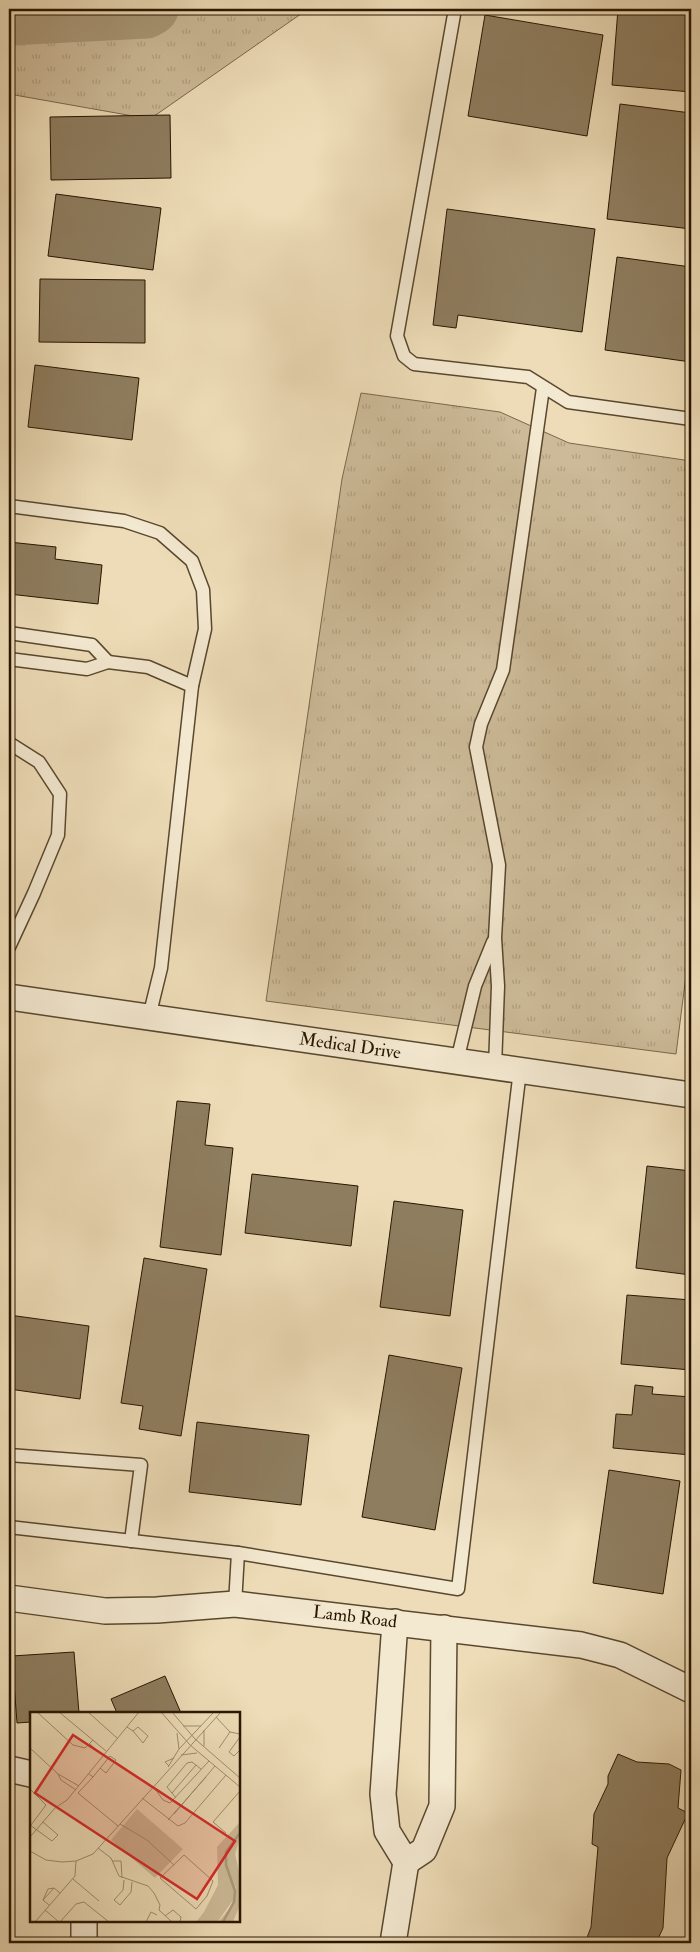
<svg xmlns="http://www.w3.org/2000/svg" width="700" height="1952" font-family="'IM FELL Double Pica',serif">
<defs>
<pattern id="grass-tufts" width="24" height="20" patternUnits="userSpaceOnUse" patternTransform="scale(1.25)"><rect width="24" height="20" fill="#ccba98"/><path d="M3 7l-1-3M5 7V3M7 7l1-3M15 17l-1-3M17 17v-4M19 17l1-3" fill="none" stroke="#af9f81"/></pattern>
</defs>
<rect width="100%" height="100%" fill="#eddcb7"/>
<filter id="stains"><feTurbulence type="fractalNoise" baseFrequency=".004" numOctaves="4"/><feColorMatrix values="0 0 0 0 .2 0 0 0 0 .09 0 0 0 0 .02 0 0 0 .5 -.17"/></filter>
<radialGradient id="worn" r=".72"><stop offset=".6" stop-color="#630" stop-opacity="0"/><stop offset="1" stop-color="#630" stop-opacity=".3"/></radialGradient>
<!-- grass -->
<g fill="url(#grass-tufts)" stroke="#7a684c">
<polygon points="9,9 308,9 150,119 9,94"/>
<polygon points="361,393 500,412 569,443 691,461 691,936 676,1054 266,1001 342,479"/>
</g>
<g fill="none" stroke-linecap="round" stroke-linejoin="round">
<!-- river -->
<polyline stroke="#aa9979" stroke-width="51" points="9,20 146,13 153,9"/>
</g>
<!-- building -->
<g fill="#8e7d5f" stroke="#281600">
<polygon points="618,9 691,9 691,92 612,85"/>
<polygon points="485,15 603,35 587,136 468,116"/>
<polygon points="620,104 691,113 691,229 607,219"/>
<polygon points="170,115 171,178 51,180 50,117"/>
<polygon points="56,194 161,208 153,270 48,256"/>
<polygon points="447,209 595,229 582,332 458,315 456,328 433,325"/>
<polygon points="617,257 691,267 691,362 605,350"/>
<polygon points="40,279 145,280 145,343 39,342"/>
<polygon points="35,365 139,378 132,440 28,427"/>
<polygon points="9,542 56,547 55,559 102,565 98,604 9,594"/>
<polygon points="177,1101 210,1104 205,1145 233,1148 221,1255 160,1247"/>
<polygon points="647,1166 691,1171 691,1275 636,1268"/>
<polygon points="252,1174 358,1186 351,1246 245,1233"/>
<polygon points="394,1201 463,1210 450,1316 380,1307"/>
<polygon points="144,1258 207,1269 181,1436 139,1429 143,1406 121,1403"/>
<polygon points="627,1295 691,1300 691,1370 621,1364"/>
<polygon points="9,1315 89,1326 80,1399 9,1389"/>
<polygon points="389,1355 462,1368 435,1530 362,1517"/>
<polygon points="635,1385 653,1387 652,1394 691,1397 691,1455 613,1448 616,1414 632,1415"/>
<polygon points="197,1422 309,1435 301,1505 189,1492"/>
<polygon points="609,1470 680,1481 663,1594 593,1583"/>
<polygon points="74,1652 79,1713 31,1713 31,1722 17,1723 12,1656"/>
<polygon points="165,1676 181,1713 117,1713 111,1699"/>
<polygon points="618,1754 637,1762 669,1764 681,1770 678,1808 688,1813 667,1858 663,1928 656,1943 585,1943 591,1927 598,1847 592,1844 594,1814 608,1784 608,1776"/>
</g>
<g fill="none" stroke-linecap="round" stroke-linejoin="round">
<defs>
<g id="service">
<polyline points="455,9 397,336 404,356 414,364 528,377 568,402 691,419"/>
<polyline points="9,506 124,521 160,533 192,561 203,590 205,629 192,686 161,968 149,1017"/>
<polyline points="9,633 92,645 108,662"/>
<polyline points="9,659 87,669 108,662 148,667 192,686"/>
<polyline points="9,743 39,762 60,794 58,835 34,893 9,947"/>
<polyline points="457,1061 475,986 493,942"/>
<polyline points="495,1067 498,986 495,938 499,865 476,747 481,724 503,670 543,388"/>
<polyline points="9,1455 141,1465 131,1541"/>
<polyline points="9,1527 238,1553 235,1604"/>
<polyline points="238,1553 458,1589 520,1070"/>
</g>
<g id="minor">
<polyline points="9,997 691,1095"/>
<polyline points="9,1598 105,1611 157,1610 235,1604 581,1645 620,1655 691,1690"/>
<polyline points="395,1622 383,1794 387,1831 406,1862 424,1850 442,1806 444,1628"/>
<polyline points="9,1769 31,1774"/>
<polyline points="84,1921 84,1943"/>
<polyline points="393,1943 406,1862"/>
</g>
</defs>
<!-- service casing -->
<use href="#service" stroke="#59482e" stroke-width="15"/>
<!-- minor casing -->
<use href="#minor" stroke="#59482e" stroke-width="28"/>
<!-- service -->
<use href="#service" stroke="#f3e8d0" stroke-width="12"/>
<!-- minor -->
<use href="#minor" stroke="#f3e8d0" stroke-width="25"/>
</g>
<g text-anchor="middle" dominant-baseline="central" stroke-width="4" stroke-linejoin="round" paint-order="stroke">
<!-- street labels -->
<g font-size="18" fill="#281600" stroke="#f3e8d0">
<text transform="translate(350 1046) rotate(8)">Medical Drive</text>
<text transform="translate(355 1617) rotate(7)">Lamb Road</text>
</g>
</g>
<!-- overview -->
<g transform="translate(30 1712)">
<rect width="210" height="210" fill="#eddcb7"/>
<path d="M 107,97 L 153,137 L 125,166 L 81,128 ZM 210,110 L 210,126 L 201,137 L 206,184 L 188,209 L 174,200 L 188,173 L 187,135 Z" fill="#ccba98"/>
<path d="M 210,126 L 205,142 L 210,164 L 210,193 L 203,210 L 166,210 L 174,200 L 189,209 L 201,195 L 206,177 L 201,157 L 201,136 Z" fill="#ccba98"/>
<path fill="none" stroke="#aa9979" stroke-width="2.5" d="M 193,210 L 204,190 L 205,179 L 196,153 L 196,140 L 210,121"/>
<path fill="none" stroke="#9e8d6e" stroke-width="1" d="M 7,0 L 43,33 L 55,36 L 63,28M 29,0 L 76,39M 58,0 L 87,26M 131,0 L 160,33 L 210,75M 142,0 L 165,27 L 210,66M 186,5 L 200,20 L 210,22M 153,14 L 171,14M 97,15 L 103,19 L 108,15 L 118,24 L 113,31 L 103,19M 147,21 L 149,37M 210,25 L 199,40 L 204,44 L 210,38M 60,32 L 72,43M 174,34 L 174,18M 0,36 L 28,62M 189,36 L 200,20M 151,43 L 167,41M 139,54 L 135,50 L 144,46M 138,55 L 149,37 L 184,0M 59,62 L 63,65 L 80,44 L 86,48 L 76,61 L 70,56M 63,65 L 48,81 L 88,114M 123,74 L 133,88 L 140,91 L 179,49M 0,77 L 16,93 L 1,113M 46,78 L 31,68 L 28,62 L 49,74M 142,81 L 166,53M 112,86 L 148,114 L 155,111 L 196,63M 146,86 L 137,75 L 157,51 L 162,50 L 171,57M 144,102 L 185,54M 138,108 L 176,65M 90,112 L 117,128 L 144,153M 0,113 L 22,129 L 28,123 L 13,110M 196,121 L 183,110 L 210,79M 0,125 L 25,96 L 37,88 L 109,0M 68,136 L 81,146 L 89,164 L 118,174 L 124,181 L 130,193 L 129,198 L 142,210M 0,139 L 16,148 L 32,150 L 46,149 L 63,142 L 191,0M 154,143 L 183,169 L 177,184 L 166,197 L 130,166 ZM 82,149 L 91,149 L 92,166M 43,167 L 69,189M 94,168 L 93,178 L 84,188 L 90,193 L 101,180 L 102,170M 13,188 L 18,177 L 24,176M 19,193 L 13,188 L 24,176 L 30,181M 15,198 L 29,210M 135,204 L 143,198 L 151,205 L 150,210M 5,210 L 45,164 L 46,149M 30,210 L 46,192 L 54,190 L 79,210M 116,210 L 121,200 L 127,203"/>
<path fill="#d62828" fill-opacity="0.15" stroke="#d62828" stroke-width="2.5" d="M 43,23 L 205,129 L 167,187 L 5,81 Z"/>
<rect width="210" height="210" fill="none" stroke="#281600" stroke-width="2.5"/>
</g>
<!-- margin -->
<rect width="700" height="1952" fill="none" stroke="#eddcb7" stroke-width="30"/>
<rect x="10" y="10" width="680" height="1932" fill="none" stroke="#281600" stroke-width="2.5"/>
<rect x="15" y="15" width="670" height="1922" fill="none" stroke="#281600"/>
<rect width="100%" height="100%" filter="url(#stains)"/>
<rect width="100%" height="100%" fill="url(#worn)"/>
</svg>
